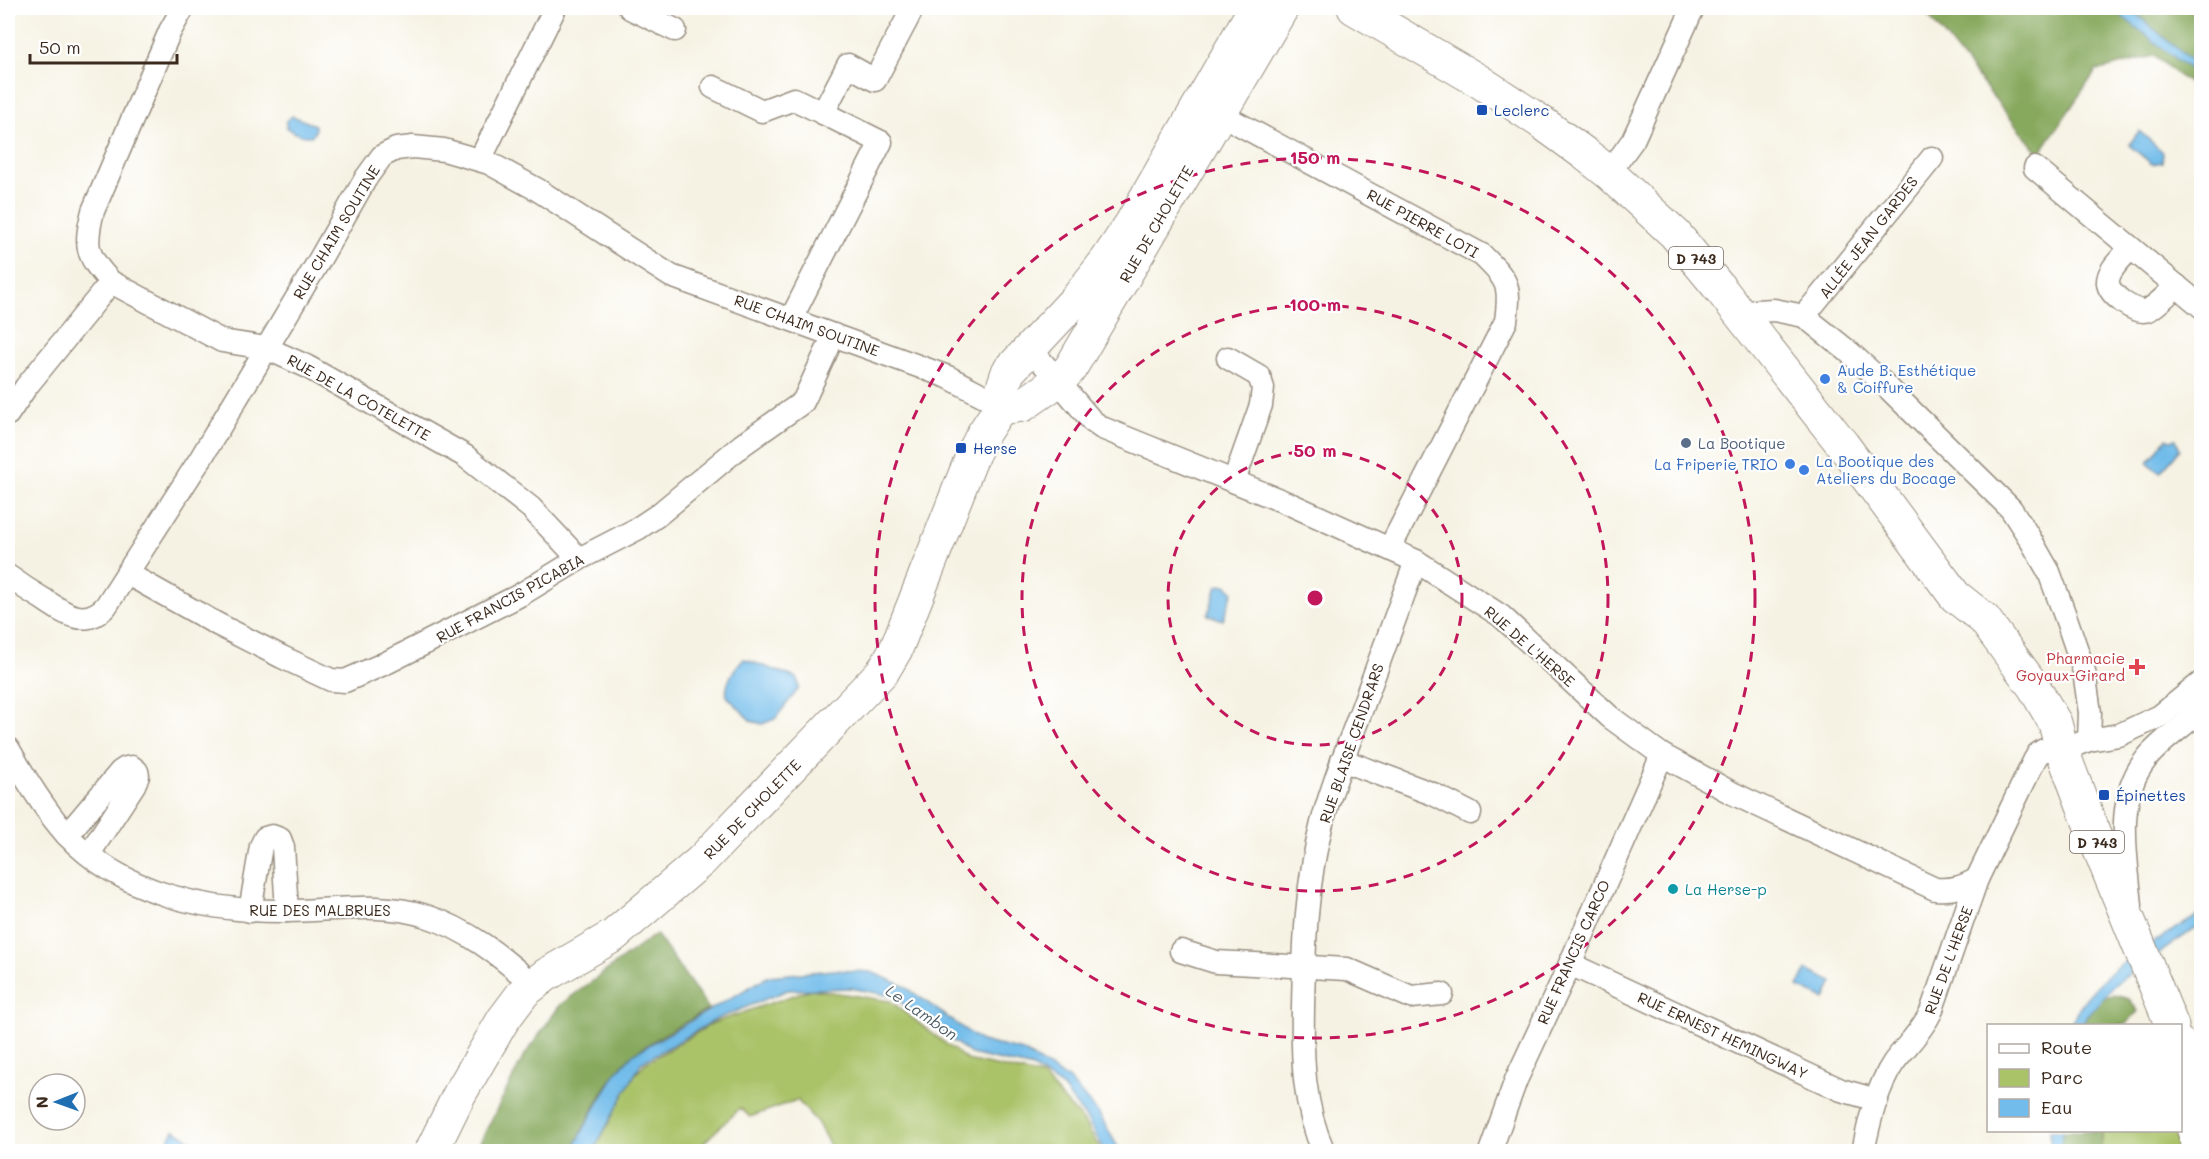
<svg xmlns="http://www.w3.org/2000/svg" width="2209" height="1159" font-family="Mali,sans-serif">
<rect width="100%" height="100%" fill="#fff"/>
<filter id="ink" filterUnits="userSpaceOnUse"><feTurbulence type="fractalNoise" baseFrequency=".0167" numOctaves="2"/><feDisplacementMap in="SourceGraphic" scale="12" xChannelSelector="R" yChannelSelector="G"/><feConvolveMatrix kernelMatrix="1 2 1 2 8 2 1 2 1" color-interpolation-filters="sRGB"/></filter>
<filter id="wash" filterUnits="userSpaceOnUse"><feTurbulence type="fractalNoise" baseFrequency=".008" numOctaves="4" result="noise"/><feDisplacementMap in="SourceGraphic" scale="24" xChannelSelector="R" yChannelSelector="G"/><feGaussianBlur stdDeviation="1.35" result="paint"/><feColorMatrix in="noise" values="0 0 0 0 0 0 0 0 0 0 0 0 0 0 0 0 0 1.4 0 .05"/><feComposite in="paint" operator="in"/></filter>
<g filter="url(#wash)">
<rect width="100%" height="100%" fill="#f6f2e3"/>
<!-- green -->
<g fill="#aac369" stroke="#727644" stroke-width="1.5">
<polygon points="811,989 890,1001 967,1060 1042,1076 1084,1122 1102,1151 833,1151 817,1122 797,1100 750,1117 740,1108 695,1151 593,1152 609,1123 628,1083 644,1064 713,1023"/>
<polygon points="2102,1130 2174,1131 2178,1151 2101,1152"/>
</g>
<!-- forest -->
<g fill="#87a95d" stroke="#616a3e" stroke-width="1.5">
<polygon points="1922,8 2189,8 2201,22 2201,93 2154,56 2096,71 2039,154"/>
<path d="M 656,934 L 709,1009 C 685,1023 656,1037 634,1054 C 607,1075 588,1121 572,1151 L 475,1152 L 523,1058 L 560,1005 Z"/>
<polygon points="2114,995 2129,999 2138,1011 2126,1025 2080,1026 2103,997"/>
<polygon points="2062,1131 2102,1131 2101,1151 2061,1151"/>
</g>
<!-- water -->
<g fill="#71bcea" stroke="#567384" stroke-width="1.5">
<polygon points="2111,8 2129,8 2201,69 2201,78"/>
<path d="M 292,116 L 315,125 L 315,131 L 313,135 C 306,138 292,133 286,127 L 286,121 Z"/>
<polygon points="2139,131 2163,152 2162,162 2152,164 2129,145"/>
<polygon points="2167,438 2170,440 2176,439 2180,449 2160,473 2148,462"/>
<polygon points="1223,585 1226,585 1233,591 1223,620 1208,615 1217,586"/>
<path d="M 744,659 L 797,678 L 799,688 L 775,719 L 762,724 L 751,721 L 727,696 C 724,685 735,666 744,659 Z"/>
<path d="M 2201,914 L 2201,924 L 2114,985 L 2080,1025 L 2069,1026 C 2074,1017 2080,1007 2086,998 C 2116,961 2161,937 2201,914 Z"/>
<polygon points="833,970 871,972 904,986 981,1041 1023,1051 1069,1080 1099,1114 1120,1151 1105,1151 1088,1121 1063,1088 1033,1068 971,1054 892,996 851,988 788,990 717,1019 641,1063 593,1151 572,1151 593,1112 615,1074 633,1054 769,976"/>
<polygon points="1806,970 1833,982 1825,999 1798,987"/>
<polygon points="174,1130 198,1144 193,1151 185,1151 168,1141"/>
<polygon points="2050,1131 2062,1131 2061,1151 2050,1151"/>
</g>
</g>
<g filter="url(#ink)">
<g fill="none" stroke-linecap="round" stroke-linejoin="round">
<defs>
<g id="street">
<polyline points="630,8 675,30"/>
<polyline points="713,87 762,111 794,99 823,113"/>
<path d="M 1209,108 L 1482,255 C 1508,281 1511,284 1506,321 L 1390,548"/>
<polyline points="480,160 555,8"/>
<polyline points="2035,168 2202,307"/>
<polyline points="1609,173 1633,140 1693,8"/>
<path d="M 2131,248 C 2123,257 2107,270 2108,283 C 2109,295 2136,315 2148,310 C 2158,305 2168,293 2177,286"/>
<polyline points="111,282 222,341 266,348 306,366 465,456 531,508 579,559"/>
<polyline points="1804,316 1932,158"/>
<path d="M 1744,318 L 1755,311 L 1774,310 L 1804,316 L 1849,352 L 1881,381 L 2011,509 L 2029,537 L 2049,572 L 2067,621 L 2084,671 L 2090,713 L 2089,740 L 2062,750 L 2044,750 L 2038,754 L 2034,761 L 1977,879 L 1931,1012 C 1921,1032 1907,1045 1894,1062 C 1877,1087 1869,1122 1863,1152"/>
<polyline points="791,319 881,142 823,113 848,65 875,80 913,8"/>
<path d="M 1030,348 L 1092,421 L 1102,428 L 1292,505 L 1416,561 L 1501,616 L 1610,717 L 1662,755 L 1732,793 L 1935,889 C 1952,890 1962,888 1977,879"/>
<polyline points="1228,358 1259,376 1263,388 1261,405 1234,481"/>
<path d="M 8,414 L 26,387 L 111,282 C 86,256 84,246 93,211 L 170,31 L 183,8"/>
<polyline points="128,574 217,624 282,657 331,680 345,681 388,662 520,595 579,559 637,529 658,515 742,445 803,402 834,335"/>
<path d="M 8,576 C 19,584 31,592 43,599 C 64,613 85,629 106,606 L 201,458 L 320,259 L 366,178 L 382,156 L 396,149 L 413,147 L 444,150 L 489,163 L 538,190 L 671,276 L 948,377 L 988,398 L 1000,408"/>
<polyline points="2089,740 2119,735 2160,716 2202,682"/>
<path d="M 8,748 C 25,778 43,808 66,834 C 122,894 208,912 287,911 C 333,911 381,901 426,916 C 467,929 501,956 532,984"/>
<polyline points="1342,760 1433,794 1470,813"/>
<polyline points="67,835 120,772 126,768 132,767 137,771 138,776 134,785 89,854"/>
<path d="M 2131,906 C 2127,858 2113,799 2147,758 C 2162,740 2184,726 2202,709"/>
<polyline points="250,911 261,846 265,838 272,836 280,839 283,847 287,911"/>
<polyline points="1181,951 1216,962 1347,969 1411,997 1442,994"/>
<polyline points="1570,964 1841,1090 1877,1100"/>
<path d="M 1324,1152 C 1303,1106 1302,1058 1303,1009 C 1304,947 1306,883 1322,823 C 1332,785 1347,748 1361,711 C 1379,661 1398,611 1416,561"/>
<polyline points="1490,1152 1516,1080 1570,964 1662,755"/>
</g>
<g id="secondary">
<polyline points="1000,408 1023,405 1059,380 1070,369 1282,8"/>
<polyline points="431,1152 459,1095 503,1020 524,992 546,975 613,936 701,861 883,671 896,649 973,454 983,434 1000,408 1002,390 1008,372 1079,296 1107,260 1131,224 1255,8"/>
</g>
<g id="primary">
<polyline points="1354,8 1479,81 1541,122 1585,154 1609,173 1675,234 1722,291 1843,445 1955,596 1984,619 2034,687 2055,723 2062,750 2099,848 2172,1026"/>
<polyline points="2180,1044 2202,1087"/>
</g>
<polyline id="highway" points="2180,1086 2201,1152"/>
</defs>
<!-- street casing -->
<use href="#street" stroke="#988e80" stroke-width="25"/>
<!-- secondary casing -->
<use href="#secondary" stroke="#988e80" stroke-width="35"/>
<!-- primary casing -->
<use href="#primary" stroke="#988e80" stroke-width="35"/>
<!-- highway casing -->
<use href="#highway" stroke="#988e80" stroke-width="35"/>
<!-- street -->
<use href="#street" stroke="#fff" stroke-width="22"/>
<!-- secondary -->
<use href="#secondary" stroke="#fff" stroke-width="33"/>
<!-- primary -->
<use href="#primary" stroke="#fff" stroke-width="33"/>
<!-- highway -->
<use href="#highway" stroke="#fff" stroke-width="33"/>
</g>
</g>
<!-- distance rings -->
<g fill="none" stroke="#c2185b" stroke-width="3" stroke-dasharray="10 8">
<circle cx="1315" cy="598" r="147"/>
<circle cx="1315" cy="598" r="293"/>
<circle cx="1315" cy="598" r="440"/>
</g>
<!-- markers -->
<g fill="#1a4fb4" stroke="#fff" stroke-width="2">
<rect x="1476" y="104" width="12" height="12" rx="3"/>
<rect x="955" y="442" width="12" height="12" rx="3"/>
<rect x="2098" y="789" width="12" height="12" rx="3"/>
</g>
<g fill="#3f7fe0" stroke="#fff" stroke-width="2">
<circle cx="1825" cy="379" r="6"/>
<circle cx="1790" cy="464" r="6"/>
<circle cx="1804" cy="470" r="6"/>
</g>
<circle fill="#5c6f8a" stroke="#fff" stroke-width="2" cx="1686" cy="443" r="6"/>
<path fill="#e0444e" stroke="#fff" stroke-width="2" d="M2134 658h6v6h6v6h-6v6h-6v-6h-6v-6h6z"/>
<circle fill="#0f9aa8" stroke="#fff" stroke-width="2" cx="1673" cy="889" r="6"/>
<g text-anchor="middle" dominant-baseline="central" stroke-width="4.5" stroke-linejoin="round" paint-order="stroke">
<!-- shield labels -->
<g fill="#fff" stroke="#766a62" stroke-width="1.5">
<rect x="1669" y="247" width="54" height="22" rx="4.5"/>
<rect x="2070" y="831" width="54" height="22" rx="4.5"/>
</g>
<g font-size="14" font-weight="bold" fill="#3b2a1e">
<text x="1696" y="258">D 743</text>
<text x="2097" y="842">D 743</text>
</g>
<!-- transit labels -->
<g font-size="15" fill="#164399" stroke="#fff" text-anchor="start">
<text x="1494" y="110">Leclerc</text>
<text x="973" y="448">Herse</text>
<text x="2116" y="795">Épinettes</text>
</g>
<!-- street labels -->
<g font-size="15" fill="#3b2a1e" stroke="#fff">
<text transform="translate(1423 223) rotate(29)">RUE PIERRE LOTI</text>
<text transform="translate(1156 224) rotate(-60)">RUE DE CHOLETTE</text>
<text transform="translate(336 232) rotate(-59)">RUE CHAIM SOUTINE</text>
<text transform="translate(1868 237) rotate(-52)">ALLÉE JEAN GARDES</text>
<text transform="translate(807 325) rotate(20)">RUE CHAIM SOUTINE</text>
<text transform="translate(359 397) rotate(29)">RUE DE LA COTELETTE</text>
<text transform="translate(510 598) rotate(-29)">RUE FRANCIS PICABIA</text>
<text transform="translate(1530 646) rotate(41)">RUE DE L'HERSE</text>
<text transform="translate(1351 743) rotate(-71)">RUE BLAISE CENDRARS</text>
<text transform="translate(752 809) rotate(-46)">RUE DE CHOLETTE</text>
<text x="320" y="910">RUE DES MALBRUES</text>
<text transform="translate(1573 952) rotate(-66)">RUE FRANCIS CARCO</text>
<text transform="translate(1948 960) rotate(-70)">RUE DE L'HERSE</text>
<text transform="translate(1723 1035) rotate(25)">RUE ERNEST HEMINGWAY</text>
</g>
<!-- shop labels -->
<g font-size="15" fill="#366cbe" stroke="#fff" text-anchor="start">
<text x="1837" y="370">Aude B. Esthétique<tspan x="1837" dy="17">&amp; Coiffure</tspan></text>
<text x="1816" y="461">La Bootique des<tspan x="1816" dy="17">Ateliers du Bocage</tspan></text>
<text x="1778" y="464" text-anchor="end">La Friperie TRIO</text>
</g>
<!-- service labels -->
<g font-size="15" fill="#4e5e75" stroke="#fff" text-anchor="start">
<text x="1698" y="443">La Bootique</text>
</g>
<!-- health labels -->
<g font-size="15" fill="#be3a42" stroke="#fff" text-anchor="end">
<text x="2125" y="658">Pharmacie<tspan x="2125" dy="17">Goyaux-Girard</tspan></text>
</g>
<!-- culture labels -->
<g font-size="15" fill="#0d838f" stroke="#fff" text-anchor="start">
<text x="1685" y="889">La Herse-p</text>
</g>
<!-- water labels -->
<g font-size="16" font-style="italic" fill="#4e5d65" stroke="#fff">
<text transform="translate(922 1012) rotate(35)">Le Lambon</text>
</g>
</g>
<circle cx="1315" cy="598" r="9" fill="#c2185b" stroke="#fff" stroke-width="3"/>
<g font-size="18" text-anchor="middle" font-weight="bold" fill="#c2185b" stroke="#fff" stroke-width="4.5" stroke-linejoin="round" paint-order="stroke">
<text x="1315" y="164">150 m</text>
<text x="1315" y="311">100 m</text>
<text x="1315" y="457">50 m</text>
</g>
<!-- margin -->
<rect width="2209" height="1159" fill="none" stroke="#fff" stroke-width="30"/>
<!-- legend -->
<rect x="1987" y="1024" width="195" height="108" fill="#ffffff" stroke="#b1aaa5" stroke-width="1.5"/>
<rect x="1999" y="1044" width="30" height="9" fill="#ffffff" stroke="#b1aaa5" stroke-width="1.5"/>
<text x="2041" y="1054" font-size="18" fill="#3b2a1e">Route</text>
<rect x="1999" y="1069" width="30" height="18" fill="#aac369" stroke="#b1aaa5" stroke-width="1.5"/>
<text x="2041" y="1084" font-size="18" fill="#3b2a1e">Parc</text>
<rect x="1999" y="1099" width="30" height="18" fill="#71bcea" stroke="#b1aaa5" stroke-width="1.5"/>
<text x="2041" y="1114" font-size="18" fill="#3b2a1e">Eau</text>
<!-- north arrow -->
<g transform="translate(57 1102) rotate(269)"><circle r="28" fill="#ffffff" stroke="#b1aaa5" stroke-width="1.5"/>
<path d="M0-4.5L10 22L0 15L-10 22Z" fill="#1f6fb2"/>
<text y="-9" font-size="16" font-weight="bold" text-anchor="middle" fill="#3b2a1e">N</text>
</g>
<!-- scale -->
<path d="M30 54v9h147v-9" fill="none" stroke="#3b2a1e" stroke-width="3"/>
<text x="39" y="54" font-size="18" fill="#3b2a1e" stroke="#ffffff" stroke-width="4.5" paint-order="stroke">50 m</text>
</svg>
